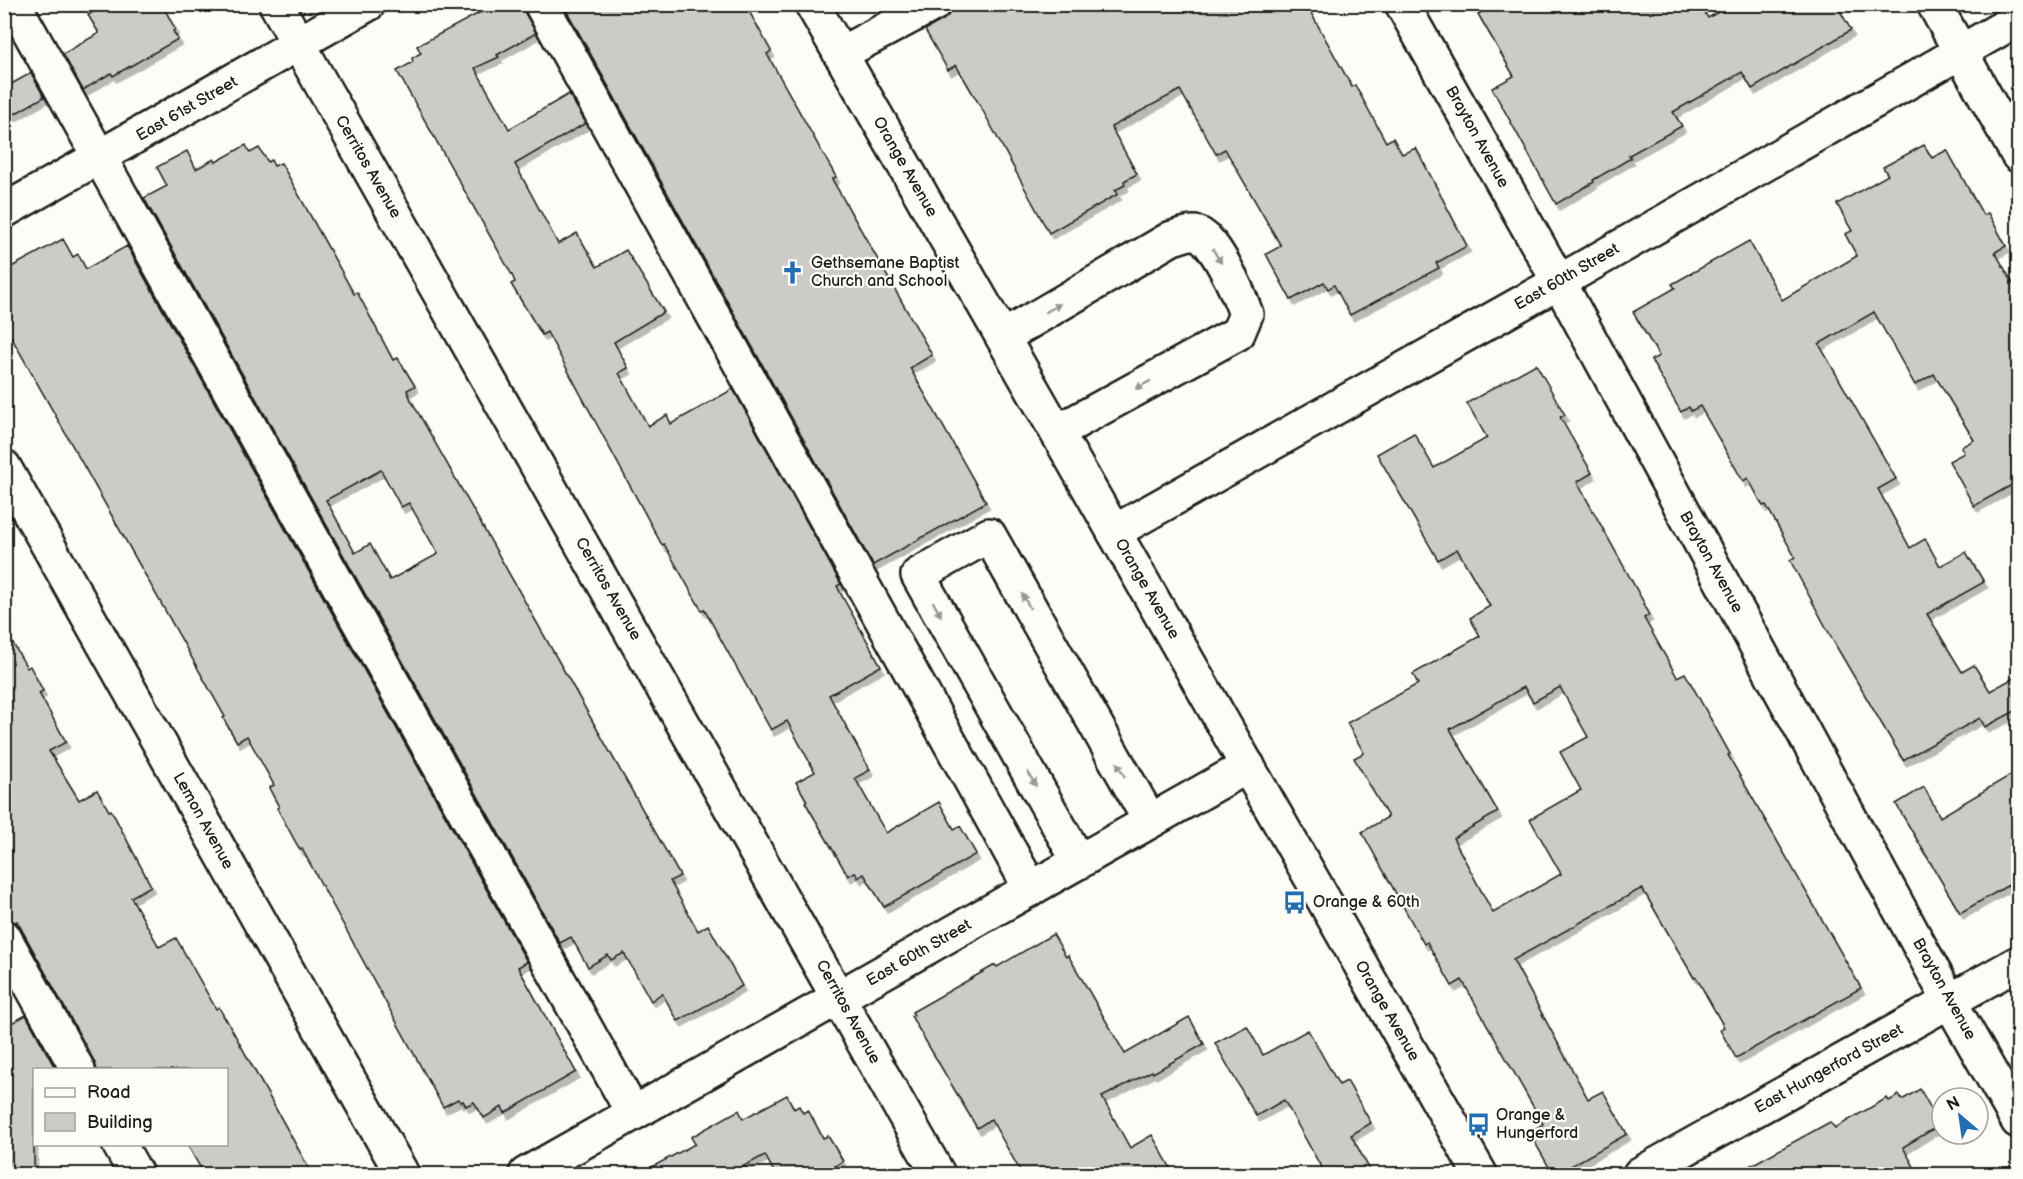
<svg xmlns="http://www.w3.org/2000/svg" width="2023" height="1179" font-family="'Balsamiq Sans',sans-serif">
<defs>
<filter id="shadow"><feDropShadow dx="3.5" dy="6" stdDeviation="0" flood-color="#0004"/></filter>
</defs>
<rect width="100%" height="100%" fill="#fdfcf7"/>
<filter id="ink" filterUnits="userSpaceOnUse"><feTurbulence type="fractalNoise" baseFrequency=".0167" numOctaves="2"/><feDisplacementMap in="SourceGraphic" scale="12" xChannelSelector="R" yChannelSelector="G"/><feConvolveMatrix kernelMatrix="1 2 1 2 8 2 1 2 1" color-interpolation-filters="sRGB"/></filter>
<g filter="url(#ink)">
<!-- building -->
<g fill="#cccbc8" stroke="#1c1c1c" stroke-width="1.5" fill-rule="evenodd" filter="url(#shadow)">
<polygon points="106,4 162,4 175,29 173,31 178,39 113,76 111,73 83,90 63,54 99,33 88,15"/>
<polygon points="496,4 522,4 525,13 536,33 497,55 499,57 475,68 509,129 569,94 586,123 515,164 558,244 577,233 597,267 626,250 664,312 614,342 628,368 619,373 648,426 667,415 671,424 733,389 841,584 837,586 842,596 881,666 829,695 870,770 855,778 886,833 939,802 954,829 960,826 976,854 884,907 864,874 858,878 855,872 848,876 805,802 807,801 796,782 815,772 787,721 771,730 704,609 702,611 664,544 662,545 547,332 542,335 511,284 515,282 512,275 397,71 413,62 412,58 421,53 417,46"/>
<polygon points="563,4 745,4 771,51 767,54 836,177 832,179 932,355 910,368 986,502 873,565"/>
<polygon points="953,4 1306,4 1352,87 1355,85 1386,142 1393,138 1402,154 1416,148 1467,246 1436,263 1439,268 1350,315 1334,285 1328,289 1324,282 1291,300 1266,254 1281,246 1225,149 1216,154 1180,90 1111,127 1137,174 1124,181 1125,185 1115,190 1118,194 1049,233 982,109 956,65 948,70 925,30 943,20 950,13"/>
<polygon points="1495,4 1700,4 1708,18 1732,4 1836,4 1851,30 1752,89 1742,72 1673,112 1682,126 1629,155 1631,158 1593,180 1594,182 1556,204 1492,88 1514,76 1478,14"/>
<polygon points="31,73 44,97 4,120 4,88"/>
<path d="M 246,145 L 250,153 L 259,148 L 268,162 L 271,160 L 274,166 L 281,163 L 354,294 L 357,292 L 393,360 L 398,358 L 415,386 L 407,390 L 411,400 L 680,876 L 670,881 L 698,931 L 708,925 L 742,986 L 678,1021 L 662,993 L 651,1001 L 624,953 L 611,960 L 608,955 L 588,967 L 571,937 L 560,943 L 144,198 L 167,186 L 157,167 L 187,151 L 196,169 L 214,159 L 216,162 ZM 381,470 L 401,507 L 409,503 L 438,554 L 390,580 L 370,544 L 355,553 L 326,500 Z"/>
<polygon points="1924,145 1932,158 1947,150 1983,215 1988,213 2006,246 1995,252 2019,294 2019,481 1974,506 1949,461 1964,453 1961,447 1974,440 1934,374 1915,385 1874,312 1819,344 1896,479 1878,489 1910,548 1925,539 1940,566 1966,552 1984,582 1927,614 1962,672 1974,665 1990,691 2019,675 2019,709 1985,727 1980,718 1903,760 1836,646 1790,560 1795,557 1766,505 1763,506 1748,478 1743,481 1700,406 1691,411 1689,407 1681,412 1651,360 1659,356 1633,312 1675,288 1672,284 1749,241 1782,300 1857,256 1845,234 1852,231 1837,204 1888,175 1883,167"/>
<polygon points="63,239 73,257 78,254 86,269 127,246 527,962 518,967 576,1072 505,1113 502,1107 484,1118 474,1102 466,1106 463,1101 460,1102 458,1099 443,1107 302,849 300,850 277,808 279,807 269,788 274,785 247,736 237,742 223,718 225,717 4,324 4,271"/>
<path d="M 1536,364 L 1565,415 L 1560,417 L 1592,473 L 1577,482 L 1644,603 L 1643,604 L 1649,615 L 1644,618 L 1677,677 L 1685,673 L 1730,754 L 1728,755 L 1861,988 L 1736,1058 L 1720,1030 L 1724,1027 L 1696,977 L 1694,978 L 1642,888 L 1513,960 L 1588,1099 L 1603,1091 L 1627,1134 L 1557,1174 L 1553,1174 L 1529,1132 L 1543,1124 L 1462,980 L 1452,986 L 1427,942 L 1424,944 L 1362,832 L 1388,817 L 1354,758 L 1364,753 L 1347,723 L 1418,684 L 1413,674 L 1480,636 L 1470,618 L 1490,606 L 1457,549 L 1438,560 L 1377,454 L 1414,433 L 1434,468 L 1487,438 L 1467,403 ZM 1524,687 L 1533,702 L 1560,687 L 1588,737 L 1560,752 L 1581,790 L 1530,819 L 1561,874 L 1493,913 L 1453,838 L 1498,812 L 1450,729 Z"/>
<polygon points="4,628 27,668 30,666 43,691 39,693 66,742 49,751 79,800 97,790 109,811 111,810 151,886 131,897 159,947 176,938 216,1009 219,1007 226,1021 226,1019 312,1174 204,1174 187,1144 226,1144 226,1070 97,1070 94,1061 17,921 15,922 4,918"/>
<polygon points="2019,770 2019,879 1960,913 1896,804 1924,787 1940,817"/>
<polygon points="1053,934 1066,957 1068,955 1125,1054 1189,1017 1204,1044 1153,1073 1152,1071 1102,1097 1130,1148 1152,1135 1174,1174 1022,1174 991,1119 977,1128 911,1016 914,1015 912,1012 995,965 997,967"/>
<polygon points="26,1015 56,1070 34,1070 34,1174 4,1174 4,1027"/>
<polygon points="1247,1026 1263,1055 1308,1030 1339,1085 1347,1081 1371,1123 1351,1135 1372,1174 1325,1174 1284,1100 1256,1116 1215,1043"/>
<polygon points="1920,1089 1940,1125 1903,1147 1918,1174 1735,1174 1830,1122 1835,1128 1887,1098 1889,1101 1899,1095 1902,1100"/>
<polygon points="787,1095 794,1109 799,1106 803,1113 808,1110 823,1138 828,1136 843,1161 835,1166 840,1174 775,1174 765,1155 729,1174 639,1174 695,1144 691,1137 739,1110 743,1119"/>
</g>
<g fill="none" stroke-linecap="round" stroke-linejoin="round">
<defs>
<g id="minor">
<polyline points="14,4 633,1113"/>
<polyline points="276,4 938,1174"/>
<polyline points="541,4 1031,889"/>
<polyline points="812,4 1114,532 1480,1174"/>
<polyline points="1402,4 1559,282 1950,1002 2018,1121"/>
<polyline points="1934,4 2018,155"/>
<polyline points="840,54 934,4"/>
<polyline points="4,211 368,4"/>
<path d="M 1003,337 L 1172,238 C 1178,237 1188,232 1195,233 C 1214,235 1240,297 1246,314 L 1238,333 L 1057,432"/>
<polyline points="4,467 402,1174"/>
<polyline points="1114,532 1559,282 2018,19"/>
<polyline points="1079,862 918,575 989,535 1150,821"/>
<polyline points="4,937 78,1070"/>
<polyline points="119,1144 136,1174"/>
<polyline points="526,1174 1248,766"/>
<polyline points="1640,1174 2018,963"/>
</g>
</defs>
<!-- minor casing -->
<use href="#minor" stroke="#1c1c1c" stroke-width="38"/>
<!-- minor -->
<use href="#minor" stroke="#fdfcf7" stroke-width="33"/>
</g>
<!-- one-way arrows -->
<defs><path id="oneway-solid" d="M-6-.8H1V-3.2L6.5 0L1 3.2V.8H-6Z" transform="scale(1.5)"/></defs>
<g fill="#989794">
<use href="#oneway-solid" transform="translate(1217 256) rotate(59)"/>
<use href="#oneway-solid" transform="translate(1053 308) rotate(-30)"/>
<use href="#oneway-solid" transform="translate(1143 385) rotate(151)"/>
<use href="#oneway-solid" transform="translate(1026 601) rotate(-119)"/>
<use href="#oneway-solid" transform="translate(937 609) rotate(61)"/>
<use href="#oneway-solid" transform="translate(1121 770) rotate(-119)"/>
<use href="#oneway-solid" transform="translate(1032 779) rotate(61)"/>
</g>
</g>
<!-- icons -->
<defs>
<symbol id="church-bare" viewBox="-9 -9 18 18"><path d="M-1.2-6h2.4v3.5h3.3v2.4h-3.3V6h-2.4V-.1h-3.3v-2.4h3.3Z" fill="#1f6fb2" stroke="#fdfcf7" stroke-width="2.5" paint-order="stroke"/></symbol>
<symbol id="bus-bare" viewBox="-9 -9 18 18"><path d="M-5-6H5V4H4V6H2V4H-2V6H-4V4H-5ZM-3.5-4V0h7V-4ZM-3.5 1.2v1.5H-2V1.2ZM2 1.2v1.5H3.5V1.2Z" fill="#1f6fb2" stroke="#fdfcf7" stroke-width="2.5" paint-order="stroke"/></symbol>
</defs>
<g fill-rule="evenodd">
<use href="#church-bare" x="776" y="256" width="33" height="33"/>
<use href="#bus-bare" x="1278" y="886" width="33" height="33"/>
<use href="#bus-bare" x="1462" y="1108" width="33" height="33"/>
</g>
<g text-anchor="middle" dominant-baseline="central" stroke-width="4.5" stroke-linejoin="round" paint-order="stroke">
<!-- street labels -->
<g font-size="16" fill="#1c1c1c" stroke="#fdfcf7">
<text transform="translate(187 109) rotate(-30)">East 61st Street</text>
<text transform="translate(1477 137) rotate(61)">Brayton Avenue</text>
<text transform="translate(368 167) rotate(60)">Cerritos Avenue</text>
<text transform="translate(905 167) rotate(60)">Orange Avenue</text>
<text transform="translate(1567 277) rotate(-30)">East 60th Street</text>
<text transform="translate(1711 562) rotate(61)">Brayton Avenue</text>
<text transform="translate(608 589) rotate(60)">Cerritos Avenue</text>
<text transform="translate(1147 589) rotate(60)">Orange Avenue</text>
<text transform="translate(203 821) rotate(61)">Lemon Avenue</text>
<text transform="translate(919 953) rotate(-30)">East 60th Street</text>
<text transform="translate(1944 989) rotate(61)">Brayton Avenue</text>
<text transform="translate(1387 1011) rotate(60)">Orange Avenue</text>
<text transform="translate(848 1012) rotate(61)">Cerritos Avenue</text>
<text transform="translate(1829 1069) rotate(-29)">East Hungerford Street</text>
</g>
<!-- poi labels -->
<g font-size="16" fill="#1c1c1c" stroke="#fdfcf7" text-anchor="start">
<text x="811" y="263">Gethsemane Baptist<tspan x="811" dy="18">Church and School</tspan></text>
<text x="1313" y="902">Orange &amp; 60th</text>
<text x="1496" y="1115">Orange &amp;<tspan x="1496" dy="18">Hungerford</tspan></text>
</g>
</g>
<!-- margin -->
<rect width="2023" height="1179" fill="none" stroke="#fdfcf7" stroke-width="24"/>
<rect x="12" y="12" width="1999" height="1155" fill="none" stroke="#1c1c1c" stroke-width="2" filter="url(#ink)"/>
<!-- legend -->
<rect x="33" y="1068" width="195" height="78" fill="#fdfcf7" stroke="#a3a29f" stroke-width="1.5"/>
<rect x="45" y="1088" width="30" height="9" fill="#fdfcf7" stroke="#a3a29f" stroke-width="1.5"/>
<text x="87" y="1098" font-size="18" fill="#1c1c1c">Road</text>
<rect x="45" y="1113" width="30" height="18" fill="#cccbc8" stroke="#a3a29f" stroke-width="1.5"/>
<text x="87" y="1128" font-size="18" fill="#1c1c1c">Building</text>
<!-- north arrow -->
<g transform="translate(1960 1116) rotate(331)"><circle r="28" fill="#fdfcf7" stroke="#a3a29f" stroke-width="1.5"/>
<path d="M0-4.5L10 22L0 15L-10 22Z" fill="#1f6fb2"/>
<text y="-9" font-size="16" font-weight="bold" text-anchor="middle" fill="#1c1c1c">N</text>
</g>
</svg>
